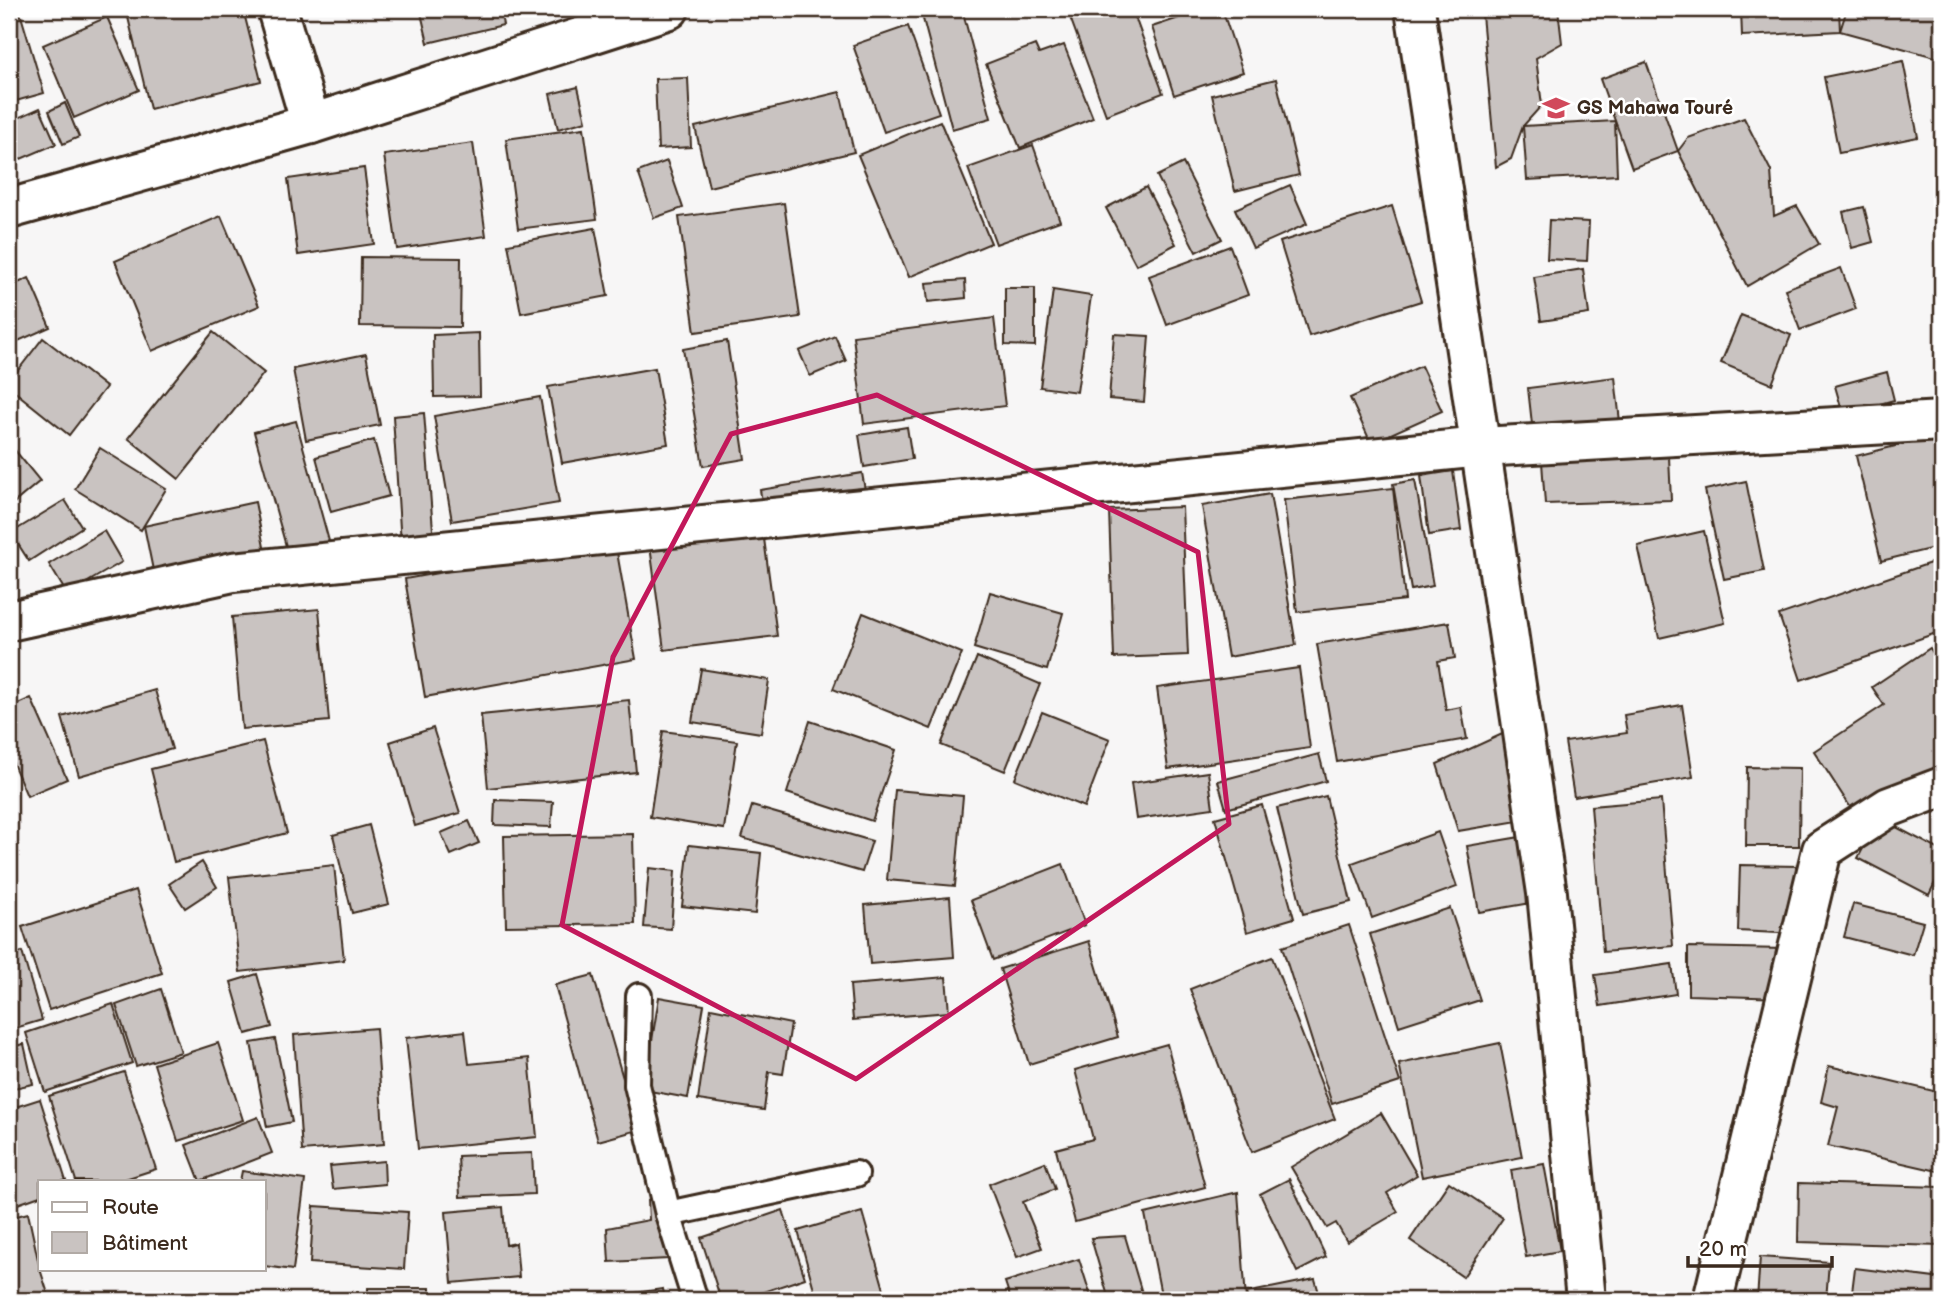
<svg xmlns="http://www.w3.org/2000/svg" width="1951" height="1309" font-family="'Balsamiq Sans',sans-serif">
<rect width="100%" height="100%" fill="#f7f6f6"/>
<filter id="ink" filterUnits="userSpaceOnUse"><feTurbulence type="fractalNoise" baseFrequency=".0143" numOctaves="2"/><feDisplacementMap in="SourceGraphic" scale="14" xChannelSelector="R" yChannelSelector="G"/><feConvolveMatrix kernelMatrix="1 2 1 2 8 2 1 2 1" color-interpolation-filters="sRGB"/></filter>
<g filter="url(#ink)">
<!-- building -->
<g fill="#c9c3c1" stroke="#3b2a1e" stroke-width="2">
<polygon points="9,9 19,9 44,93 9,103"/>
<polygon points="126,9 243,9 261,81 150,109"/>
<polygon points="420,9 500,9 503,25 428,43"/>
<polygon points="946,9 962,9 991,118 952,129 922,15"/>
<polygon points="1067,9 1132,9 1163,93 1106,115"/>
<polygon points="1206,9 1222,9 1243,72 1174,95 1152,27"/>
<polygon points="1539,9 1558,9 1562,43 1536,58 1542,105 1523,126 1511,159 1496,167 1482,15"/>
<polygon points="1741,9 1839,9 1840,31 1742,36"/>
<polygon points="1847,9 1942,9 1942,59 1840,31"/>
<polygon points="107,17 139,90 74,118 43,45"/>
<polygon points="908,26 939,113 884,132 853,45"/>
<polygon points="1035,45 1039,54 1064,45 1093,118 1020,148 986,64"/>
<polygon points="1903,61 1918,137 1839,153 1824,77"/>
<polygon points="1646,62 1678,151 1632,168 1600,79"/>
<polygon points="688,78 691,147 658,149 655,79"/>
<polygon points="1276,79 1299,175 1235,191 1212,95"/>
<polygon points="578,87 586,121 558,129 550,94"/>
<polygon points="840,92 854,152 709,187 695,127"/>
<polygon points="65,103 79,137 63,144 49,111"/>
<polygon points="40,108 56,144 9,164 9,122"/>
<polygon points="1744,118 1771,171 1774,216 1797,206 1819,244 1747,286 1678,151 1688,138"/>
<polygon points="940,121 991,243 909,277 858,155"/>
<polygon points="1615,121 1617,175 1527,180 1523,126"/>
<polygon points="584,128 597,219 518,229 506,139"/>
<polygon points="473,143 486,236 397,249 384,155"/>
<polygon points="1033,145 1060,221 996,244 968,168"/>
<polygon points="667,161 683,208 654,218 638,172"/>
<polygon points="1183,163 1222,239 1196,252 1157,176"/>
<polygon points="364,168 374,244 298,255 288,179"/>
<polygon points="1290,185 1307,224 1253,248 1235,209"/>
<polygon points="1146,187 1176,244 1136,265 1106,208"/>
<polygon points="784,203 800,317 695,332 679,217"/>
<polygon points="1392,206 1421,301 1309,336 1280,242"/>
<polygon points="1864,207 1873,242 1852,248 1843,212"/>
<polygon points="221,216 259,306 152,351 115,261"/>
<polygon points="1549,220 1589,222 1587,261 1547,259"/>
<polygon points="595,228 608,296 521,313 508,244"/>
<polygon points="1230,246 1248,295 1167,325 1149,276"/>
<polygon points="361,257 461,258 460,327 360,326"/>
<polygon points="1841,268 1856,309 1800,330 1785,289"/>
<polygon points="1583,269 1589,314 1541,321 1534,277"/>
<polygon points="29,278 50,327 9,345 9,287"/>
<polygon points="965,280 966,298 928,302 926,283"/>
<polygon points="1005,288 1035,288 1035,346 1005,345"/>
<polygon points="1053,290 1091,296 1077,392 1040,387"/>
<polygon points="1741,315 1791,335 1772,384 1721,363"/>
<polygon points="994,318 1005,406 864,424 853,336"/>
<polygon points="213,332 264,373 179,479 128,438"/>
<polygon points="479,333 480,396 434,397 433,335"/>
<polygon points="1114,334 1149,336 1144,402 1109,399"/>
<polygon points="835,336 846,361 810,376 799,351"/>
<polygon points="43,338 106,387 69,435 9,387 9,382"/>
<polygon points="727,341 745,459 703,466 683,349"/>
<polygon points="366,354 380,425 306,440 293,369"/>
<polygon points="1421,366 1442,411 1371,443 1350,398"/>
<polygon points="655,368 668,444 562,463 548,387"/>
<polygon points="1887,372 1894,400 1843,414 1835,386"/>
<polygon points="1615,377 1620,422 1533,433 1528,388"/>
<polygon points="540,397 559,503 452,521 434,416"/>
<polygon points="424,413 434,543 401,545 393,416"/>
<polygon points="296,421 332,552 291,564 254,432"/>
<polygon points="907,427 912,459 864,467 859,435"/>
<polygon points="1939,435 1942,449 1942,546 1881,561 1856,456"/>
<polygon points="374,440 389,496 331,512 316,457"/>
<polygon points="9,443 40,481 9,507"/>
<polygon points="100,448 166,489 141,530 75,489"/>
<polygon points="1669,457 1671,500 1545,504 1542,462"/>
<polygon points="1453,471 1461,530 1429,535 1421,476"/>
<polygon points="862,473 867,501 765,518 760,490"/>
<polygon points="1415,480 1433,586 1411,590 1393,484"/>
<polygon points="1746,481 1764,571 1724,579 1705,490"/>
<polygon points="1393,488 1405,600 1297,612 1284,500"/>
<polygon points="1270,494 1296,645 1228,657 1202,506"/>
<polygon points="65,500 82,527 29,561 11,533"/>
<polygon points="255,502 267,562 156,585 144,526"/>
<polygon points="1182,507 1188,655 1114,658 1109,510"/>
<polygon points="104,531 122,562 67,594 49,564"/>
<polygon points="763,531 777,636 664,650 650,546"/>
<polygon points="1704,531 1725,623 1659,638 1638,546"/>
<polygon points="615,541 636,659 425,697 405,579"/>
<polygon points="1942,559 1942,631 1801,680 1779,615"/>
<polygon points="990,592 1063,613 1047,670 974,648"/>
<polygon points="319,609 329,721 242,729 232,617"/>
<polygon points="863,613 962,653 931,729 833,689"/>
<polygon points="1449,622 1455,658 1438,661 1446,710 1461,707 1467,739 1337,762 1317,644"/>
<polygon points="1930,648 1942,668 1942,767 1860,822 1814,751 1884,705 1872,687"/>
<polygon points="977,657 1040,684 1005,771 941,745"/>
<polygon points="1299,668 1310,748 1168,769 1157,688"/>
<polygon points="701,669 769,680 761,733 692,722"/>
<polygon points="155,690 172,749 79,776 62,717"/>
<polygon points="31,698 67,779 27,796 9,754 9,708"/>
<polygon points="629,700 636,772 488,788 481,715"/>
<polygon points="1682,705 1693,777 1574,797 1565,742 1627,733 1624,715"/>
<polygon points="1042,712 1110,739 1084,807 1015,779"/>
<polygon points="810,721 896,750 872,821 787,793"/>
<polygon points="433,728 460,813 415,826 390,742"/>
<polygon points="1511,730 1524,820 1458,831 1437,764"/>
<polygon points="663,731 737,741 724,829 650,817"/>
<polygon points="263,741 287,833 174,862 151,769"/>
<polygon points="1319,754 1326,781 1226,809 1218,781"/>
<polygon points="1747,767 1800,768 1799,846 1746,846"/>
<polygon points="1208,772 1213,808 1136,819 1131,783"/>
<polygon points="895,790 963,796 955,886 887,880"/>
<polygon points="1326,796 1351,902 1303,914 1277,808"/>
<polygon points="495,800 553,802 551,827 494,825"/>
<polygon points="1661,800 1673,946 1603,952 1591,806"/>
<polygon points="1262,805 1294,918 1247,932 1215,818"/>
<polygon points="752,806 872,841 862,872 742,838"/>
<polygon points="1879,818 1942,851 1942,868 1929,895 1858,858"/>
<polygon points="469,821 479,843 451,855 441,833"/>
<polygon points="369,825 389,904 352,913 333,835"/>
<polygon points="1438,832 1457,887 1372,918 1352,863"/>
<polygon points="633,834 635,924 506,926 504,836"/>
<polygon points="1526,836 1537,902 1479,912 1467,846"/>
<polygon points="689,845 761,853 755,914 682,906"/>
<polygon points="202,862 217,887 185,908 169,884"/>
<polygon points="1063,864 1085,925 993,960 971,900"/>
<polygon points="334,865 344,960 240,972 229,877"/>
<polygon points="1740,865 1799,866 1796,934 1738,931"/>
<polygon points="649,868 675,871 671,929 644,927"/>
<polygon points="136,890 162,973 49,1010 22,927"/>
<polygon points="950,897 954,957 870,964 865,905"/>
<polygon points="1853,904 1923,922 1913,955 1844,937"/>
<polygon points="1450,908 1480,1000 1399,1026 1370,934"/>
<polygon points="1349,925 1400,1082 1332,1104 1282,947"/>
<polygon points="1089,941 1118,1037 1029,1064 1000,969"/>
<polygon points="1688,947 1785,949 1784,998 1688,995"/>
<polygon points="22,952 42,1020 9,1030 9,956"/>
<polygon points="1272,957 1335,1119 1252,1152 1190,989"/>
<polygon points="1672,964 1676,994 1600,1006 1595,975"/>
<polygon points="257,974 272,1027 246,1034 231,982"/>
<polygon points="593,975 638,1130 598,1141 555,985"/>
<polygon points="946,977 949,1012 853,1020 850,985"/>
<polygon points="161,989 181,1052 136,1066 116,1005"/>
<polygon points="659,997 704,1005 688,1098 644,1090"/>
<polygon points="113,1004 132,1063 45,1092 26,1033"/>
<polygon points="711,1008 791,1024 783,1074 769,1072 764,1110 698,1100"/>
<polygon points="376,1028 384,1144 302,1151 294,1035"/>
<polygon points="465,1031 469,1064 529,1058 537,1137 418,1149 406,1038"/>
<polygon points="275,1039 292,1122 267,1127 251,1043"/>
<polygon points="218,1043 243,1120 178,1141 154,1064"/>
<polygon points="1500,1043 1522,1157 1422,1177 1399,1064"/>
<polygon points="24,1044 33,1084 9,1089 9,1047"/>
<polygon points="1167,1044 1205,1187 1075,1222 1056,1149 1093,1139 1075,1070"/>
<polygon points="1829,1066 1942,1093 1942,1172 1828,1146 1838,1107 1821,1102"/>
<polygon points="124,1072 156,1169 119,1181 76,1181 49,1096"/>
<polygon points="40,1099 66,1181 40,1181 40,1196 9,1207 9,1109"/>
<polygon points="1381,1113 1417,1175 1387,1193 1398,1212 1347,1242 1336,1223 1327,1228 1291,1167"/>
<polygon points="258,1117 272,1153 200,1181 186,1145"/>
<polygon points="532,1153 534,1194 460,1197 458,1156"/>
<polygon points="384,1161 385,1184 333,1189 330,1166"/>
<polygon points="1045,1162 1055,1189 1023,1202 1042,1248 1017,1257 989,1184"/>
<polygon points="1544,1164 1560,1251 1526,1257 1511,1170"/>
<polygon points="242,1171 305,1180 293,1270 264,1266 264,1181 240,1181"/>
<polygon points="1289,1179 1326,1257 1297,1272 1260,1194"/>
<polygon points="1449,1182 1503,1218 1463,1277 1410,1240"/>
<polygon points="1799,1183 1942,1187 1942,1246 1798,1242"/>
<polygon points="1238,1192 1246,1300 1162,1300 1145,1214"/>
<polygon points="658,1199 668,1259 609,1262 607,1228 649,1220 648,1200"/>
<polygon points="314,1206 408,1212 404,1269 310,1263"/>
<polygon points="503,1207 506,1245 516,1243 519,1277 452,1283 446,1212"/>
<polygon points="783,1210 805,1278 739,1300 721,1300 701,1238"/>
<polygon points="862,1212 887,1300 817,1300 798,1231"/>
<polygon points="28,1213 40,1269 50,1300 9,1300 9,1218"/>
<polygon points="1125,1236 1144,1300 1109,1300 1091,1238"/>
<polygon points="1760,1257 1829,1262 1826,1300 1757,1300"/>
<polygon points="1079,1259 1092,1300 1011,1300 1005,1282"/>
<polygon points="1855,1268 1942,1279 1942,1300 1851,1300"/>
<polygon points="1315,1279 1321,1300 1248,1300 1246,1293"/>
<rect x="368" y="1288" width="62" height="12"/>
<polygon points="663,1289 665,1300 586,1300"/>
</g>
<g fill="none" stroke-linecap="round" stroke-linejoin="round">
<defs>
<g id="lane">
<polyline points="639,996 637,1085 668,1214 695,1300"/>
<polyline points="668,1214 856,1174"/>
</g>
<g id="street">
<polyline points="277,9 311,124"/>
<polyline points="1415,9 1547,893 1586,1300"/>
<polyline points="9,621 233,572 1481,447 1942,421"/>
<polyline points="1713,1300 1822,850 1889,807 1942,787"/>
</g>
<polyline id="secondary" points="9,209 311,124 669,9"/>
</defs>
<!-- lane casing -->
<use href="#lane" stroke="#3b2a1e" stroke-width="30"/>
<!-- street casing -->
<use href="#street" stroke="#3b2a1e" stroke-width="44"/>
<!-- secondary casing -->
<use href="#secondary" stroke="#3b2a1e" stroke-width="44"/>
<!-- lane -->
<use href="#lane" stroke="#fff" stroke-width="24"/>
<!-- street -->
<use href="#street" stroke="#fff" stroke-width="38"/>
<!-- secondary -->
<use href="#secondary" stroke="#fff" stroke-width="38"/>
</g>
</g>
<!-- marked area -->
<path fill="none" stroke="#c2185b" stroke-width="5" stroke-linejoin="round" d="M 877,395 L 1198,552 L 1229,824 L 856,1079 L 562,925 L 613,657 L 731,434 Z"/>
<!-- icons -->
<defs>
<symbol id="school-bare" viewBox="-9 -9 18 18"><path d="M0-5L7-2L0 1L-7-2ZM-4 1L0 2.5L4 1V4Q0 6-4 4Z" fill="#d1495b" stroke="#fff" stroke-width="2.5" paint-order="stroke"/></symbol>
</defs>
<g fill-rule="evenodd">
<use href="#school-bare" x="1537" y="89" width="38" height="38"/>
</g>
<g text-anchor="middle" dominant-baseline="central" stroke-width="5" stroke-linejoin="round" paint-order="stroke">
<!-- poi labels -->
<g font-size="19" font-weight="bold" fill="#3b2a1e" stroke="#fff" text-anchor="start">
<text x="1577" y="108">GS Mahawa Touré</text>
</g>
</g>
<!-- margin -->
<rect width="1951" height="1309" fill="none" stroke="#fff" stroke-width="35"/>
<rect x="18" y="18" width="1916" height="1274" fill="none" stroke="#3b2a1e" stroke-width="2.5" filter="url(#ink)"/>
<!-- legend -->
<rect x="38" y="1180" width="228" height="91" fill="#ffffff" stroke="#b1aaa5" stroke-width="2"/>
<rect x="52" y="1202" width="35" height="10" fill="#ffffff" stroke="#b1aaa5" stroke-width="2"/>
<text x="102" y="1214" font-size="21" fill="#3b2a1e">Route</text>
<rect x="52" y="1232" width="35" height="21" fill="#c9c3c1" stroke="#b1aaa5" stroke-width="2"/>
<text x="102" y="1250" font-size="21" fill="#3b2a1e">Bâtiment</text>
<!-- scale -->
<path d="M1688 1256v10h144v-10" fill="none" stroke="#3b2a1e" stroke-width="3.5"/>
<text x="1699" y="1256" font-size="21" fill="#3b2a1e" stroke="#ffffff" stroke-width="5" paint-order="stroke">20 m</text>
</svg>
